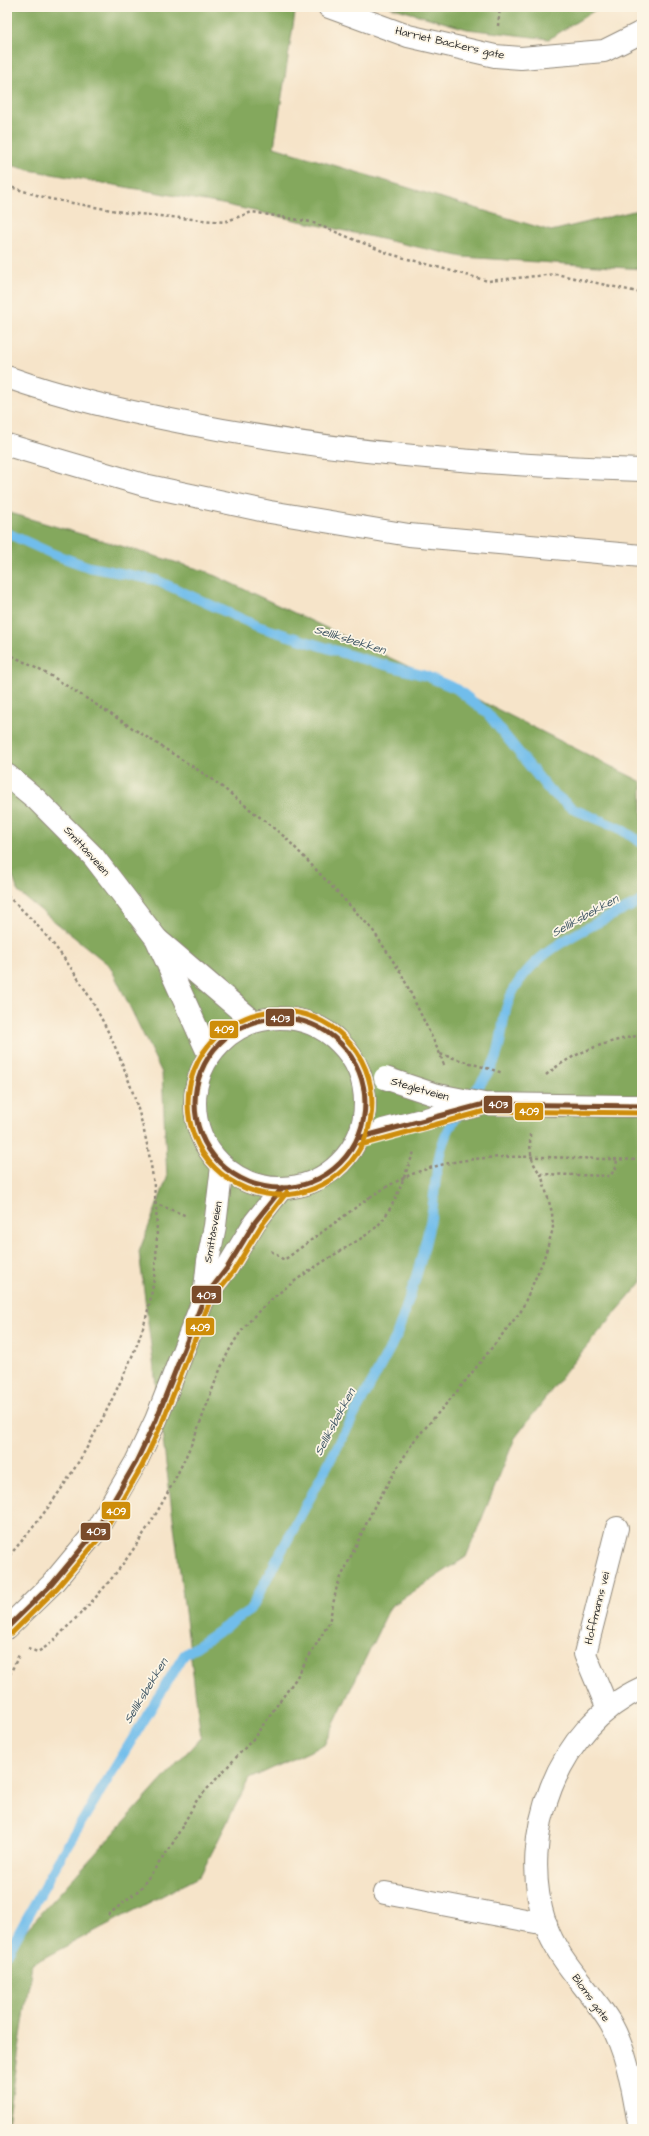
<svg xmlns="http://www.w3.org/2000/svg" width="649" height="2136" font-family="'Architects Daughter',sans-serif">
<rect width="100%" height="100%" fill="#fcf5e5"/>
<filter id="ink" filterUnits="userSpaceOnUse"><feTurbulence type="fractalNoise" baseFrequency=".025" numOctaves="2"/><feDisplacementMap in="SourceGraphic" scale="8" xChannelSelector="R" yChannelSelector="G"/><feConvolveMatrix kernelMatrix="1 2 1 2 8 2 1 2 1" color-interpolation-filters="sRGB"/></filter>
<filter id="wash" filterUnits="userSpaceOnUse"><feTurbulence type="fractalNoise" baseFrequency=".012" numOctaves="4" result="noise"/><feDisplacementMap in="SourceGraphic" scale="16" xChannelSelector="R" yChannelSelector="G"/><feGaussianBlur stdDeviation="0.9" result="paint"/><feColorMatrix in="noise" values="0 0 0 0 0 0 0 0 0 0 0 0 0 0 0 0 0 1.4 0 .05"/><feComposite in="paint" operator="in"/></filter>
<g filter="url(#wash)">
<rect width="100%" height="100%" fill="#f6e4c9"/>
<!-- forest -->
<g fill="#84a85d" stroke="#586a44">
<polygon points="7,7 296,7 274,147 551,231 642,209 642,269 463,257 222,204 29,170 7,164"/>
<polygon points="390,7 600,7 549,39 467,29"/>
<polygon points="7,512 205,571 465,693 642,782 642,1282 574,1361 515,1438 466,1557 390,1607 324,1745 249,1779 200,1876 32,1964 7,2129 7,1951 201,1737 139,1252 167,1178 162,1073 110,966 18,892 7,859"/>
</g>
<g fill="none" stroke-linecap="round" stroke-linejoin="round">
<!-- stream -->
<g stroke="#71bdeb" stroke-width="10">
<polyline points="7,533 53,554 89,567 156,580 257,626 359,658 426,676 457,689 487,713 549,790 573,809 619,828 642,843"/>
<path d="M 7,1954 L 65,1849 L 184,1655 L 250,1610 L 396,1337 C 410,1298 423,1258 431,1218 C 435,1195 435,1171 441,1149 C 450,1116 479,1092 494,1062 C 503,1044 501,1021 508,1003 C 526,950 596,924 642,901"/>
</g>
</g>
</g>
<g filter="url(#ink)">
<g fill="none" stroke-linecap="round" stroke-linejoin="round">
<defs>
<g id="minor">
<polyline points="329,7 408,36 495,56 521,58 604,51 642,32"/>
<polyline points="204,1298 227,1268 255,1222 282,1188"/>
<polyline points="7,1628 52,1584 96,1531 136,1462 156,1420 204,1298 208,1261 215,1226 222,1166"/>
<polyline points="608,1709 585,1654 617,1528"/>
<polyline points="385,1893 546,1924"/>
<path d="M 640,2129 C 633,2094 629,2056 611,2024 C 591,1990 558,1962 545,1923 C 517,1836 557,1727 642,1688"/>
</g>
<g id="major">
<polyline points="7,775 36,799 93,856 156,938 209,1055"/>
<polyline points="158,940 253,1021"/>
<circle cx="280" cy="1103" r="85"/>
<polyline points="626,1106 642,1106"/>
</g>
<g id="highway">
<path d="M 7,377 C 65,398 125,411 186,423 C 336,453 489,465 642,470"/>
<polyline points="7,445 144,485 270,512 409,535 642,556"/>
</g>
</defs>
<!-- minor casing -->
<use href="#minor" stroke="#90887a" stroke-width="24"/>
<!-- major casing -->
<use href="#major" stroke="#90887a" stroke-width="24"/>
<!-- highway casing -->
<use href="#highway" stroke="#90887a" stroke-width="24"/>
<!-- path -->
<g stroke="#90887a" stroke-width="2.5" stroke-dasharray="3 3" stroke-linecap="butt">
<polyline points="498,26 500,7"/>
<polyline points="7,186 50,199 128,213 224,222 252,212 311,222 390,254 488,281 556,274 642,293"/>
<polyline points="7,653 53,677 212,779 286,838 372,929 401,973 440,1054"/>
<path d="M 7,896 C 114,988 182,1171 148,1310 C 141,1339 128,1366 115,1393 C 85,1457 54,1505 7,1558"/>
<polyline points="444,1065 440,1054 503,1073"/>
<path d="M 546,1075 C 573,1052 607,1041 642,1035"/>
<path d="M 530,1134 C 530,1149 530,1163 541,1174 L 610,1176 L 616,1168 L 617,1159"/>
<polyline points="608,1159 642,1160"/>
<polyline points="154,1203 187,1216"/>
<polyline points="271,1251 284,1260 370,1197"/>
<path d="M 28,1648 L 37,1652 C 50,1646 61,1633 71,1623 C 126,1570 167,1503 196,1433 C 210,1400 219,1362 240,1333 C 265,1299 302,1275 337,1253 C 351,1244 370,1235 381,1222 C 397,1202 404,1175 414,1152"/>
<polyline points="7,1680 19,1655"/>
<polyline points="108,1915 140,1889 170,1848 197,1800 253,1739 295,1680 329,1623 337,1586 375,1505 413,1442 459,1389 521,1311 543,1261 553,1229 552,1212 541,1174"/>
</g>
<!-- minor -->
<use href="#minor" stroke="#fff" stroke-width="22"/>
<!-- major -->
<use href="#major" stroke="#fff" stroke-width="22"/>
<!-- highway -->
<use href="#highway" stroke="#fff" stroke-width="22"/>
<defs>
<g id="major-bridge">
<polyline points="385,1078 433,1094 484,1104 626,1106"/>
<polyline points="383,1130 480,1105"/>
</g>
</defs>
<!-- major-bridge casing -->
<use href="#major-bridge" stroke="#90887a" stroke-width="24" stroke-linecap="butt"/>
<!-- path-bridge -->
<path stroke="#90887a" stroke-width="2.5" stroke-dasharray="3 3" stroke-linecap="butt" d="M 370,1197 C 383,1189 396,1181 410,1175 C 472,1149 542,1158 608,1159"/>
<!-- major-bridge -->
<use href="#major-bridge" stroke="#fff" stroke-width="22"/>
<defs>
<g id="bus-1">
<circle cx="280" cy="1103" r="85"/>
<polyline points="358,1138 484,1104 642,1106"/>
<polyline points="7,1628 52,1584 96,1531 136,1462 156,1420 204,1298 227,1268 255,1222 282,1188"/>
</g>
<g id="bus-2">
<circle cx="280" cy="1103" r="92"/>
<polyline points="360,1145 485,1111 642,1113"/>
<polyline points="12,1633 57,1588 102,1535 142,1466 162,1423 210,1301 233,1272 261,1226 287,1192"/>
</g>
</defs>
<!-- bus-1 casing -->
<use href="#bus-1" stroke="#fcf5e5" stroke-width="8"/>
<!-- bus-2 casing -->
<use href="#bus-2" stroke="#fcf5e5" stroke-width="8"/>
<!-- bus-1 -->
<use href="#bus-1" stroke="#7a4b2a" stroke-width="5"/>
<!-- bus-2 -->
<use href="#bus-2" stroke="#ce8d09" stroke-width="5"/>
</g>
</g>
<g text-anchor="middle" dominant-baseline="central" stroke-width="3.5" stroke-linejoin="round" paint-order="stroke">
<!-- street labels -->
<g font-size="11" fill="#2b2b2b" stroke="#fcf5e5">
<text transform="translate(450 43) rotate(13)">Harriet Backers gate</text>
<text transform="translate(87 851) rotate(48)">Smittåsveien</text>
<text transform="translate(420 1089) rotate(16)">Stegletveien</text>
<text transform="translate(213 1232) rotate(-80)">Smittåsveien</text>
<text transform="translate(597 1608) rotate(-76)">Hoffmanns vei</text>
<text transform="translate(591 1998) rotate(54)">Bloms gate</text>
</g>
<!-- water labels -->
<g font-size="12" font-style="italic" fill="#405765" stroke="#fcf5e5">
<text transform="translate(350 640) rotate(17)">Selliksbekken</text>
<text transform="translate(585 916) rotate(-29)">Selliksbekken</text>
<text transform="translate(335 1422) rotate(-62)">Selliksbekken</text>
<text transform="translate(146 1691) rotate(-59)">Selliksbekken</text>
</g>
</g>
<g stroke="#fcf5e5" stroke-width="1.5">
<rect x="265" y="1008" width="30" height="19" rx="4" fill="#7a4b2a"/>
<rect x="209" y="1020" width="30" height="19" rx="4" fill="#ce8d09"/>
<rect x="483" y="1095" width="30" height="19" rx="4" fill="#7a4b2a"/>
<rect x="514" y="1102" width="30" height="19" rx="4" fill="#ce8d09"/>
<rect x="191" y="1285" width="31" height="19" rx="4" fill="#7a4b2a"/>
<rect x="185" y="1317" width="30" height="19" rx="4" fill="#ce8d09"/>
<rect x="101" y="1501" width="30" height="19" rx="4" fill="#ce8d09"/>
<rect x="80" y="1522" width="31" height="19" rx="4" fill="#7a4b2a"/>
</g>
<g font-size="11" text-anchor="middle" font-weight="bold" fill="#fff">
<text x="280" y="1022">403</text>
<text x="224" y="1033">409</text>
<text x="498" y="1108">403</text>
<text x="529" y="1115">409</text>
<text x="206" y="1299">403</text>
<text x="200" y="1331">409</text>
<text x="116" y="1515">409</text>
<text x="96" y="1535">403</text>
</g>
<!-- margin -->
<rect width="649" height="2136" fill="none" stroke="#fcf5e5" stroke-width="24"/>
</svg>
